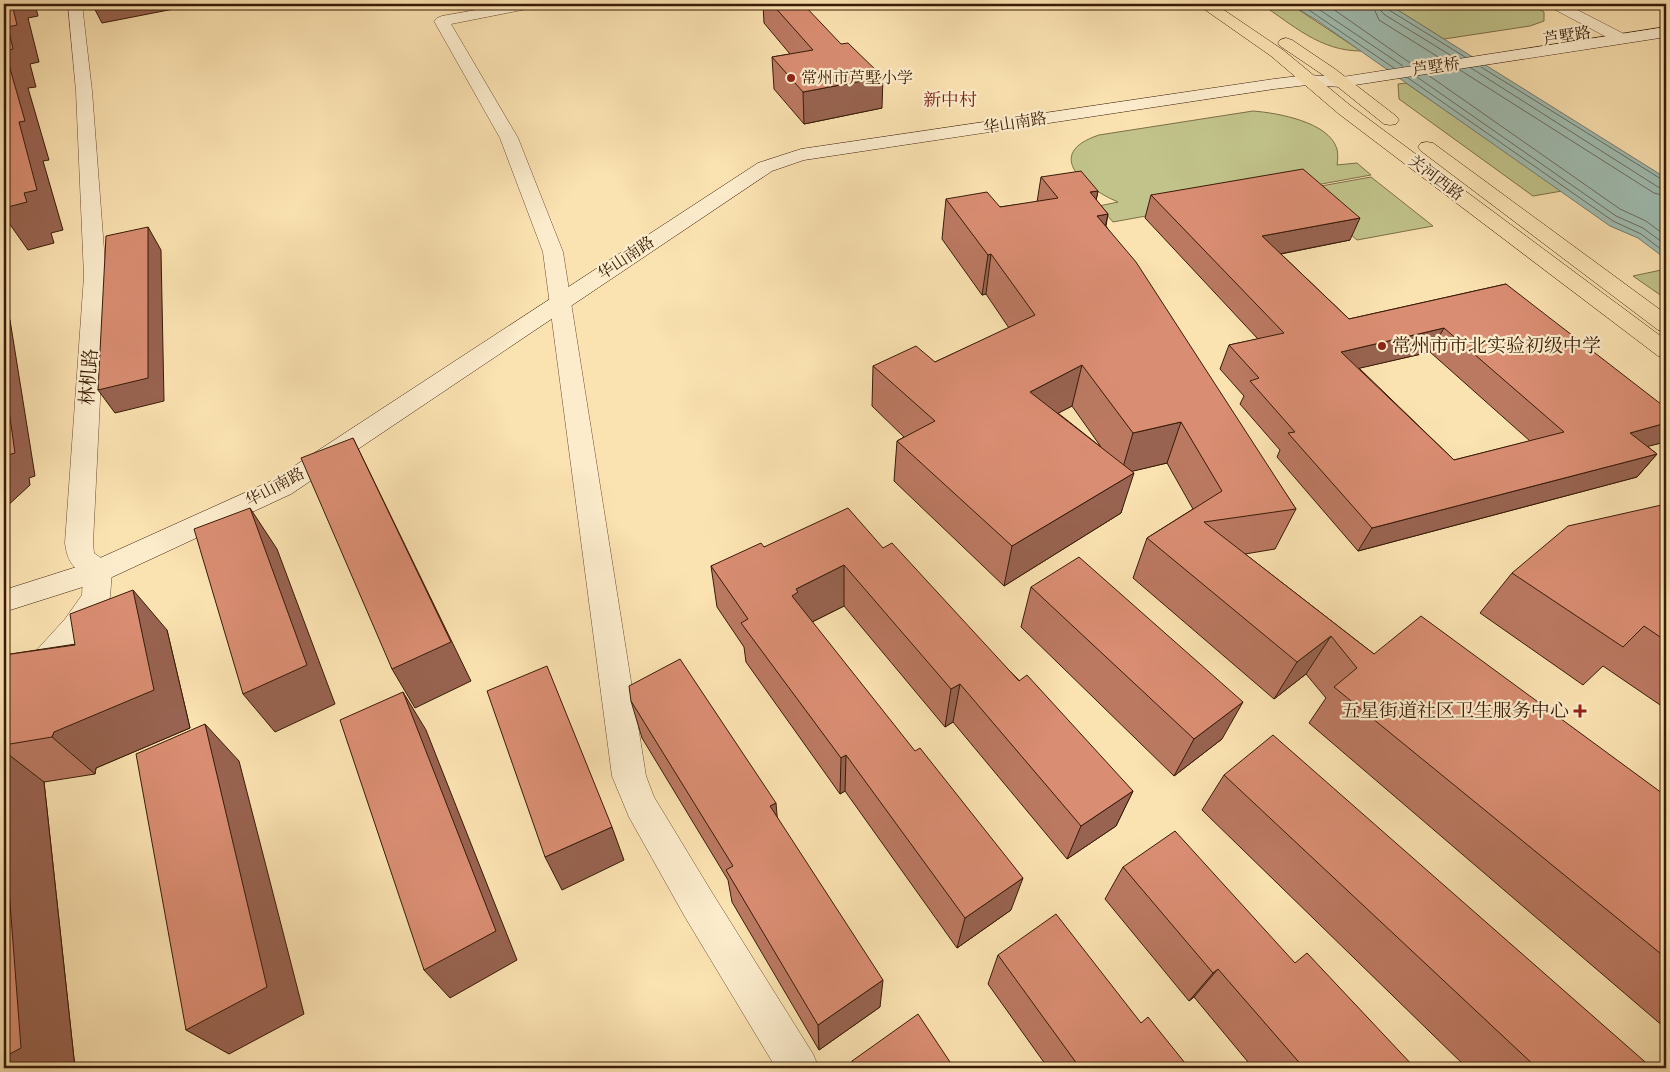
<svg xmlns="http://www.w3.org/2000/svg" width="1670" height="1072" font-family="'IM FELL Double Pica','Noto Serif SC',serif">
<rect width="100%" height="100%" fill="#fbe2b1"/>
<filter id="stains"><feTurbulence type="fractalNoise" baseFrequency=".004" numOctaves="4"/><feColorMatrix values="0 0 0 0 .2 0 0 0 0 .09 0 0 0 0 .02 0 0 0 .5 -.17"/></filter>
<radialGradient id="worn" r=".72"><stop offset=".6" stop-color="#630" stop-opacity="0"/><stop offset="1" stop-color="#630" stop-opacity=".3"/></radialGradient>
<!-- green -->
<g fill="#c1c38a" stroke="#7d6f48">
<path d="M 1261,4 L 1290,4 L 1361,51 C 1320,51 1293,25 1261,4 Z"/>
<polygon points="1388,4 1532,4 1544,12 1544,21 1530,26 1444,39"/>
<polygon points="1406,83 1562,191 1533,196 1399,99 1398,84"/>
<path d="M 1253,111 C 1278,113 1329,122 1337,149 C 1338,154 1338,160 1337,165 L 1357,163 L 1371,175 L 1113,222 L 1099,206 L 1118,202 C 1085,188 1042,154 1099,135 Z"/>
<polygon points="1371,177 1433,226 1357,240 1299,190"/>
<polygon points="1666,269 1666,299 1633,276"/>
</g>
<!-- water -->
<polygon fill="#a0bdb2" stroke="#777c6e" points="1290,4 1388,4 1666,178 1666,259 1638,238 1610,226 1318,21"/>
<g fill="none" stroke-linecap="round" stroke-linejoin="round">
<!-- shore -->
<g stroke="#6c6c5c" stroke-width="1">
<polyline points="1300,4 1394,68"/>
<polyline points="1311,4 1403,66"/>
<polyline points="1326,4 1413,65"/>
<polyline points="1372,4 1379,20 1443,60"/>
<polyline points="1380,4 1381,11 1385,15 1455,58"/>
<polyline points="1386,4 1389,10 1465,57"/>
<polyline points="1481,67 1666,182"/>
<polyline points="1471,68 1658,187 1666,189"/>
<polyline points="1460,70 1654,193 1666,196"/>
<polyline points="1428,75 1620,209 1646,221 1666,236"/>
<polyline points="1417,77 1616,216 1643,228 1666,245"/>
<polyline points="1408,78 1613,221 1641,234 1666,253"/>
</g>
<defs>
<g id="street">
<path d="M 68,4 L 82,4 L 92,91 L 106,276 L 93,543 L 94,553 L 108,563 L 112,571 L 110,597 L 85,637 L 15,718 L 4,722 L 4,686 L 65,619 L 82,595 L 83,575 C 71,565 67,559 65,543 L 84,276 L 76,91 Z"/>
<polygon points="510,4 539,4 537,7 532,8 451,24 518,138 563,252 646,776 654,797 711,891 813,1054 819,1068 776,1068 685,917 629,817 612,776 543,252 500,138 434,21 437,18 442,16"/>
<polygon points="1548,4 1566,4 1628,36 1630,39 1628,42 1616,42 1550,7"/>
</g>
<polygon id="secondary" points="1666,27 1666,37 1342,87 1307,85 1274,89 804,160 772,171 291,494 108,579 4,612 4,590 89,563 273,480 758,163 801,149 1274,79 1307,75 1342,77"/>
<g id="primary">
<polygon points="1199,4 1215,4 1283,50 1351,106 1666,340 1666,358 1658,356 1339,114 1271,56 1201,7"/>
<polygon points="1286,38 1292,40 1335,69 1396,116 1399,120 1396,124 1390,125 1384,124 1323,75 1280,46 1278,43 1280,40"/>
<polygon points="1427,142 1433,143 1666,314 1666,332 1658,330 1421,151 1418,147 1421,143"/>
</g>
</defs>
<!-- street casing -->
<use href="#street" stroke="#6a4d32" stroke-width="1"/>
<!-- secondary casing -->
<use href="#secondary" stroke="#391b07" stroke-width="1"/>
<!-- primary casing -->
<use href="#primary" stroke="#391b07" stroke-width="1"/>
<!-- street -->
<use href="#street" fill="#fceccc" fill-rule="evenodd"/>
<!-- secondary -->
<use href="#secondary" fill="#fceccc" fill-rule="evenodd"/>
<!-- primary -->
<use href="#primary" fill="#fbe2b1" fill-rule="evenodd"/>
</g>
<!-- wall -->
<g fill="#bb7962" stroke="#391b07" fill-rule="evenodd">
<polygon points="763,4 803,4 882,108 804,124 774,89 772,57 790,54 764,23"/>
<path d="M 1041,177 L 1098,191 L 1096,200 L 1108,214 L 1106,226 L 1296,509 L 1275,549 L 1245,554 L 1374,654 L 1666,796 L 1666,1026 L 1664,1027 L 1309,723 L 1326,698 L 1306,674 L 1274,699 L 1133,578 L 1147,538 L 1193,509 L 1167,463 L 1132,471 L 1121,513 L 1004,586 L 894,481 L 897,441 L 904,437 L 872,406 L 873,366 L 935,362 L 1009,328 L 986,294 L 982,295 L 942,239 L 946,199 L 1000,207 L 1037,202 ZM 1072,406 L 1101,447 L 1058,413 Z"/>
<path d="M 1151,195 L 1350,240 L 1281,254 L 1349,319 L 1506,284 L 1661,443 L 1647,446 L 1657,454 L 1637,477 L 1358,551 L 1277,457 L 1280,450 L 1240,404 L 1244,396 L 1220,369 L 1229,345 L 1258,339 L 1145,218 ZM 1430,352 L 1530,441 L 1454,460 L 1359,368 Z"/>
<polygon points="1666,504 1666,709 1603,666 1583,685 1480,613 1512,573"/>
<polygon points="764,547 883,548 1133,791 1116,826 1067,859 953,722 945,727 844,606 812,622 1011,910 957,948 845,791 840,794 746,662 744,647 717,607 711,566"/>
<polygon points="1031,587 1222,739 1174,776 1021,627"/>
<polygon points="167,630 190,728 96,768 95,774 44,782 75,1068 4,1068 4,655"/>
<polygon points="631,701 777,817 880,1007 819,1050 732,902 728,880 642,738"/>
<polygon points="1224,775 1652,1068 1467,1068 1202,810"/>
<polygon points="1123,867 1295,963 1415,1068 1253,1068 1194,997 1189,1001 1105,899"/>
<polygon points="998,955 1141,1023 1189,1068 1048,1068 988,984"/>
<polygon points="852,1061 954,1068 852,1068"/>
</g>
<!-- shaded-wall -->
<g fill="#986350" stroke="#391b07">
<polygon points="12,4 35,4 38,16 28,18 39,62 30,64 36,87 28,88 49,160 43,161 63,230 51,233 54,243 28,250 4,216 4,208 24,193 19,122 5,51 8,27"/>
<polygon points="92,4 193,4 183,6 184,7 102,23"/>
<polygon points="883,77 882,108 804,124 803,92"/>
<polygon points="1098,191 1090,230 1090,192"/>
<polygon points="1108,214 1099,254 1097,216"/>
<polygon points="1360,218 1350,240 1254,259 1262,236"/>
<polygon points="148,227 161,250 164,401 115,413 98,390"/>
<polygon points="991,254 986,294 982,295 988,255"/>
<polygon points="4,311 10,320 35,476 29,478 30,485 4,509 4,467 8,455 4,375"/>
<polygon points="1444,328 1430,352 1330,375 1341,352"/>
<polygon points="1082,365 1072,406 1022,432 1030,392"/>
<polygon points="1181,422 1167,463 1121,474 1133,433"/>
<polygon points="1666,423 1666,436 1661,443 1611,456 1630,433"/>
<polygon points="353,438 471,681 415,708 392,669"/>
<polygon points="1657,454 1637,477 1358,551 1372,528"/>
<polygon points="1134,473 1121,513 1004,586 1012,546"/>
<polygon points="250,508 277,549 335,704 275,732 243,694"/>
<polygon points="844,565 844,606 800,628 792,596 796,589"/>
<polygon points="133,590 167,630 190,728 96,768 95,774 52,737 54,732"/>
<polygon points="1331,636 1306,674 1274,699 1297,662"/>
<polygon points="960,684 953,722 945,727 951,689"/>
<polygon points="403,692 426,730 517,960 450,998 424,970"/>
<polygon points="1243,702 1222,739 1174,776 1194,739"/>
<polygon points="205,724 239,761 304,1014 229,1054 186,1030"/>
<polygon points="4,751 44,782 75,1068 4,1068"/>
<polygon points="846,755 845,791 840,794 841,758"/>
<polygon points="1133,791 1116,826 1067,859 1081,826"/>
<polygon points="776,803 779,837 770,806"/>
<polygon points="612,827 624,860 562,890 545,857"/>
<polygon points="1023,878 1011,910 957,948 965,918"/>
<polygon points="1218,969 1194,997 1189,1001 1213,973"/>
<polygon points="883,980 880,1007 819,1050 818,1025"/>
</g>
<!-- building -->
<g fill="#d98d72" stroke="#391b07" fill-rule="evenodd">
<polygon points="4,4 12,4 17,25 8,27 13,49 5,51 25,121 19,122 37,190 24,193 27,202 4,208"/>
<polygon points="772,4 803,4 841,44 848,43 883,77 803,92 772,57 813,50"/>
<path d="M 1303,169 L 1360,218 L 1262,236 L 1349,319 L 1506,284 L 1666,408 L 1666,423 L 1630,433 L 1657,454 L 1372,528 L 1288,433 L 1295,432 L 1250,381 L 1259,378 L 1229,345 L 1284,333 L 1151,195 ZM 1444,328 L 1564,432 L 1454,460 L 1341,352 Z"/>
<polygon points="1081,171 1098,191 1090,192 1108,214 1097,216 1136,262 1296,509 1204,522 1374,654 1421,616 1666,796 1666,958 1334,687 1357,668 1331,636 1297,662 1147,538 1222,491 1181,422 1133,433 1082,365 1030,392 1134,473 1012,546 897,441 935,421 873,366 916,346 935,362 1035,315 991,254 988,255 946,199 987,192 1000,207 1058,198 1041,177"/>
<polygon points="148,227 148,378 98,390 106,236"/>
<polygon points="4,375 15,453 8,455 9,462 4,467"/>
<polygon points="353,438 451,642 392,669 301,458"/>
<polygon points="1666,504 1666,641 1644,626 1623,647 1512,573 1568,526"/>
<polygon points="250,508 307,665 243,694 194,529"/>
<polygon points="848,508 883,548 892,543 1019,681 1027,675 1133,791 1081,826 960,684 951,689 844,565 796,589 798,592 792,596 915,751 920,748 1023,878 965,918 846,755 841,758 741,623 748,619 711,566 761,543 764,547"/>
<polygon points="1079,557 1243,702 1194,739 1031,587"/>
<polygon points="133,590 154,690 54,732 52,737 4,745 4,655 75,645 70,614"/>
<polygon points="680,659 776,803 770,806 883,980 818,1025 726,870 733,866 631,701 629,686"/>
<polygon points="547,666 612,827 545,857 487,691"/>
<polygon points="403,692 496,931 424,970 340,720"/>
<polygon points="205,724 267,987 186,1030 136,754"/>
<polygon points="1273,735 1652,1068 1537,1068 1224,775"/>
<polygon points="4,824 21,1048 4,1057"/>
<polygon points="1175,831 1295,963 1307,953 1415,1068 1304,1068 1218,969 1213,973 1123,867"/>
<polygon points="1056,914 1141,1023 1148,1017 1189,1068 1080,1068 998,955"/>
<polygon points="918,1014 954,1068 856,1068 852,1061"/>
</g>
<!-- markers -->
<g fill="#8f2418" stroke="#fceccc" stroke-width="2">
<circle cx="791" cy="78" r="5"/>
<circle cx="1382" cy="346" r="5"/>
<path d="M1577.5 703.5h5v5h5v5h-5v5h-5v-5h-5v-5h5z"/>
</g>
<g text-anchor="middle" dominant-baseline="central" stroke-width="4.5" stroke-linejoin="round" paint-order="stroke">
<!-- far-street labels -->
<g font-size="16" fill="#391b07" stroke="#fceccc">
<text transform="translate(1567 36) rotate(-9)">芦墅路</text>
<text transform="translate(1436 67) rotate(-8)">芦墅桥</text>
<text transform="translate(1015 123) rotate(-9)">华山南路</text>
<text transform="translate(1436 178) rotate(37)">关河西路</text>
<text transform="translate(626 258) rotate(-34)">华山南路</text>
<text transform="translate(275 487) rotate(-28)">华山南路</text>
</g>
<!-- far-poi labels -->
<g font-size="16" fill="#391b07" stroke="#fceccc" text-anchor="start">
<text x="801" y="78">常州市芦墅小学</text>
</g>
<!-- far-quarter labels -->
<g font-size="18" fill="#7a1f14" stroke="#fceccc">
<text x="950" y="100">新中村</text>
</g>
<!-- poi labels -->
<g font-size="19" fill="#391b07" stroke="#fceccc" text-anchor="start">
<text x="1392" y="346">常州市市北实验初级中学</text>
<text x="1569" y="711" text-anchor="end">五星街道社区卫生服务中心</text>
</g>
<!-- street labels -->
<g font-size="19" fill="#391b07" stroke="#fceccc">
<text transform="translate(89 377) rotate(-86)">林机路</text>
</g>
</g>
<!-- margin -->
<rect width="1670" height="1072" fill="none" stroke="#fbe2b1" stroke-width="20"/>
<rect x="5" y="5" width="1660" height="1062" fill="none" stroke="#391b07" stroke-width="2.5"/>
<rect x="10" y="10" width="1650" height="1052" fill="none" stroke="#391b07"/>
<rect width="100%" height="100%" filter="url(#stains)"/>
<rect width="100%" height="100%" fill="url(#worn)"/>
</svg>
